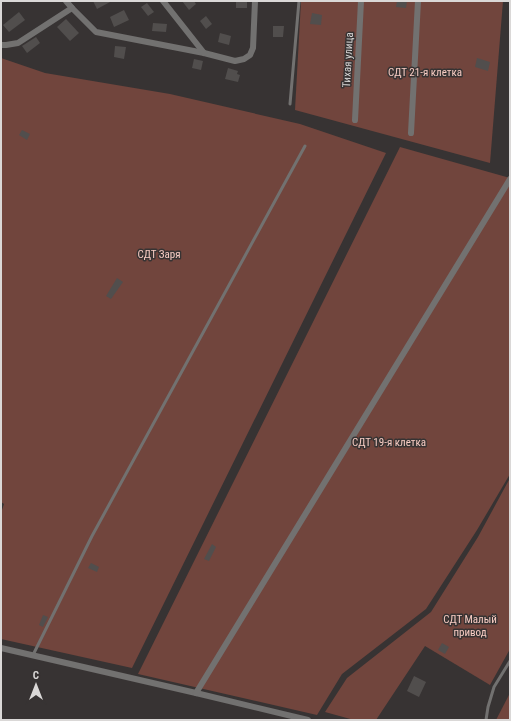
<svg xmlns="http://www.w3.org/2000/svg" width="511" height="721" font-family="'Roboto Condensed',sans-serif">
<rect width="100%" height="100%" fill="#373333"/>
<!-- green -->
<g fill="#71453d">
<polygon points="301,1 503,1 490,163 295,110"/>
<polygon points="1,58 45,73 170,94 300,124 386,153 132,668 1,639 1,513 4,504 1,502"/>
<polygon points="400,147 510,178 510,474 477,530 426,609 342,674 317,715 138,674"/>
<polygon points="510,478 510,649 490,685 425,646 376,720 354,720 325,712 347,678 431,612 478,537"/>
<polygon points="510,693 510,720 496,720"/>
</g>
<!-- building -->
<g fill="#514e4d">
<polygon points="93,1 112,1 97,9"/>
<polygon points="182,1 194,1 196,4 189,10"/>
<rect x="236" y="1" width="11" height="7"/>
<polygon points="397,1 407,1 406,8 396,7"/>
<polygon points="147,3 154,12 148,16 141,7"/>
<polygon points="124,10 129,20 114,27 110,17"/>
<polygon points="19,12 25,20 9,32 3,25"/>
<polygon points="312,13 322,15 321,25 310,24"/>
<polygon points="206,16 212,24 206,29 200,21"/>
<polygon points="66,19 79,33 70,41 57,27"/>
<polygon points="153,23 167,24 166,32 152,31"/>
<polygon points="273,26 284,26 283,37 273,37"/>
<polygon points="220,33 231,36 229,45 218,42"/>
<polygon points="36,37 40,43 27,53 22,46"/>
<polygon points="115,46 126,47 124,59 114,57"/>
<polygon points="477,58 490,62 488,71 475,67"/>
<polygon points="194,59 203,61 201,70 192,68"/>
<polygon points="228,68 238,71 237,74 240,75 238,82 225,79"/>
<polygon points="22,130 30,134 27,140 19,135"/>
<polygon points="117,278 123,282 111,299 106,296"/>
<polygon points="212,544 216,547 209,561 204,559"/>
<polygon points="91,563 99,567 97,572 88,568"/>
<polygon points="43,615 48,617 43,627 39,625"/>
<polygon points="442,643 449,647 445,654 438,650"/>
<polygon points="414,676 426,682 419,697 407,691"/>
</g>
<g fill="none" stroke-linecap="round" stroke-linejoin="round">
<!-- lane -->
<g stroke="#727170" stroke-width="3">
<polyline points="290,104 299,1"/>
<polyline points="33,655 92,536 305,146"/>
<polyline points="486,720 488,707 494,687 510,661"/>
</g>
<!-- street -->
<g stroke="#727170" stroke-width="6">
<polyline points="66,1 72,8 96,32 204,53 235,61 244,59 250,55 253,48 255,1"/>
<polyline points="163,1 204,53"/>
<polyline points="1,45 6,45 18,43 72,8"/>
<polyline points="355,120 361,1"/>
<polyline points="411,133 418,1"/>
<polyline points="1,648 196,693 308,720"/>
<polyline points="196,693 510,179"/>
</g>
</g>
<g text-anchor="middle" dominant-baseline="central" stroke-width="3" stroke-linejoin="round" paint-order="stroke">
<!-- street labels -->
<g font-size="11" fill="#dad8d7" stroke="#373333">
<text transform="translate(348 60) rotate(-87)">Тихая улица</text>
</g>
<!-- park labels -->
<g font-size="11" fill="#f8ccc3" stroke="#373333">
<text x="425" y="72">СДТ 21-я клетка</text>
<text x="159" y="254">СДТ Заря</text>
<text x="389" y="442">СДТ 19-я клетка</text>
<text x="470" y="619">СДТ Малый<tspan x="470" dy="13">привод</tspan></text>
</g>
</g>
<!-- border -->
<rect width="511" height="721" fill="none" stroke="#dad8d7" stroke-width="4"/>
<!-- north arrow -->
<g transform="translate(36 685)" stroke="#373333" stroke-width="3" paint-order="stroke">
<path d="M0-3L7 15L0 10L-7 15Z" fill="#dad8d7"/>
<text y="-6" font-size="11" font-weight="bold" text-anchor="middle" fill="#dad8d7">С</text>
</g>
</svg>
